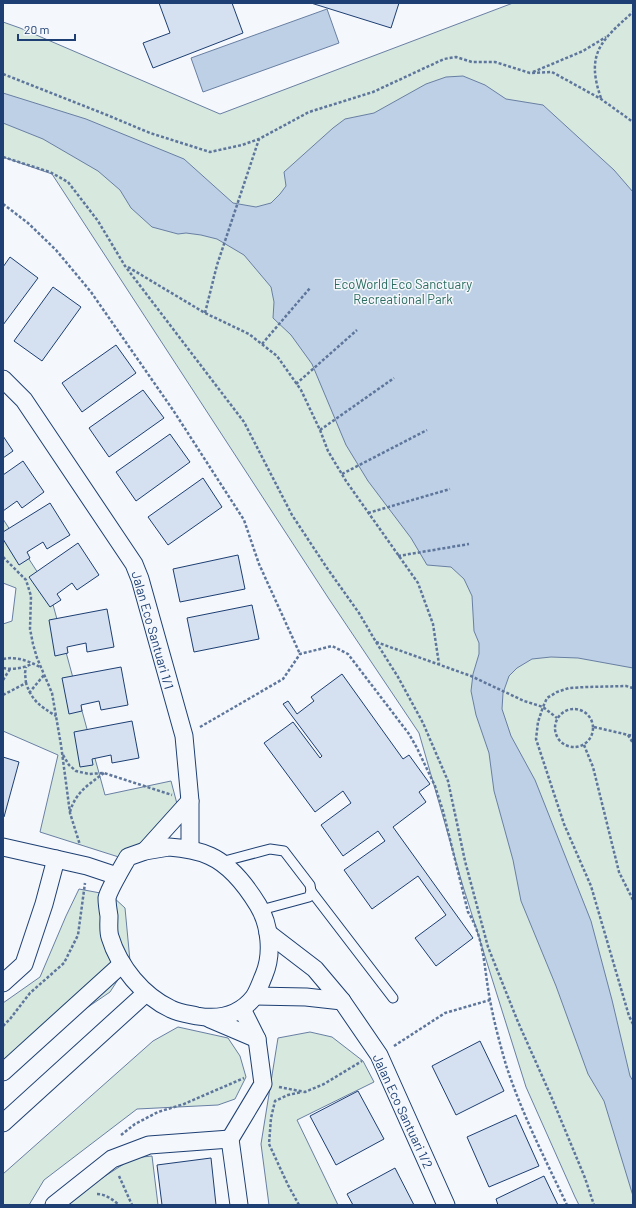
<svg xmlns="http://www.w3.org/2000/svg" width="636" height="1208" font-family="Barlow,sans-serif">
<rect width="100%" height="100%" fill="#f4f7fb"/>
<!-- green -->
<g fill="#d7e8df" stroke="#687fa3">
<polygon points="513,3 633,3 633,1205 579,1205 575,1197 526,1087 462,883 419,733 329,599 52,174 3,157 3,22 20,28 220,114"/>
<polygon points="3,519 49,590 105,795 171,781 181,819 125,859 40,832 58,755 3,731 3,624 12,621 16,588 3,583"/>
<polygon points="79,889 111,895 125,908 130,961 110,992 3,1065 3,1003 40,977 66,916"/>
<polygon points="178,1027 228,1038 240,1056 246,1077 235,1099 218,1105 137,1109 44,1180 29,1205 3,1205 3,1174 153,1041"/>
<polygon points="310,1032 332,1037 363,1061 374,1082 297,1120 338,1205 269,1205 261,1144 278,1038"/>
<polygon points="152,1156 158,1205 64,1205 68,1200 133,1158"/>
</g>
<!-- water -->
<g fill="#bed0e5" stroke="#687fa3">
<polygon points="327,9 339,43 203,92 191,58"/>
<polygon points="463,76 485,85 506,99 543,105 614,170 633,192 633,668 578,658 551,657 532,659 517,668 509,676 503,693 502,709 511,736 535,780 591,921 612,1000 630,1076 633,1081 633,1196 604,1101 588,1074 556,986 521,901 513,860 494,791 489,753 476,715 471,691 473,674 479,654 479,643 474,631 472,596 464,579 451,567 427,565 411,538 368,481 346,445 312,364 291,335 273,318 274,302 271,287 244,255 217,239 201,235 186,233 178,234 152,227 131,208 120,190 98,171 43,139 3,123 3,93 86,119 184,159 233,203 256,207 271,203 280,194 286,186 284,172 333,128 345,119 374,113 426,84 446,77"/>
</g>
<!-- building -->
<g fill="#d5e0f0" stroke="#1d3f73">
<polygon points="159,3 232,3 243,33 153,68 143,43 170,33"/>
<polygon points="311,3 399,3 391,28"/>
<polygon points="10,257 38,278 3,325 3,267"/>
<polygon points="53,287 81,307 42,361 14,341"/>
<polygon points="116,345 136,373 82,412 62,383"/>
<polygon points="143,390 164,418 109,457 89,428"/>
<polygon points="170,434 190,462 136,501 116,472"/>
<polygon points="3,436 13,451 3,458"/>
<polygon points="23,461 44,492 22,508 17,501 3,511 3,475"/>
<polygon points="203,478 222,507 168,545 148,517"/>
<polygon points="50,503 70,535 47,549 43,542 27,552 30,558 19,565 3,539 3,532"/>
<polygon points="78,543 99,575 77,590 72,583 57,594 61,600 50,607 29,577"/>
<polygon points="238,555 245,589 180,602 173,569"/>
<polygon points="252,605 259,639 194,652 187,618"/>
<polygon points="107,609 114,647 87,652 86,643 67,647 68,653 55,656 49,620"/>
<polygon points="121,667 128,705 101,710 99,701 81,705 82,711 69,714 62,678"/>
<polygon points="342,674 403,759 409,755 430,784 419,792 426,802 393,827 473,938 436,966 415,938 446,915 418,876 372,909 344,870 385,841 378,831 343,856 321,825 351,803 343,791 315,812 264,743 293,722 320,758 322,756 283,704 288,701 297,714 314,701 311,697"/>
<polygon points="132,721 139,758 112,763 111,755 92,759 93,765 80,767 74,732"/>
<polygon points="3,757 19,762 4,817 3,816"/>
<polygon points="480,1041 504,1091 456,1115 432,1066"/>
<polygon points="358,1091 384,1139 336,1165 310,1116"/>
<polygon points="516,1115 539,1166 489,1187 467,1137"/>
<polygon points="211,1158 216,1205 162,1205 157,1165"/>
<polygon points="395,1168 414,1205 353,1205 347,1194"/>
<polygon points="544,1176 558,1205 498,1205 496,1199"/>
</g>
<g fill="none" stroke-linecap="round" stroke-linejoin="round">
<defs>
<g id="service">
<polyline points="221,862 270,849 284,851 310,885 311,891 309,897 261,910"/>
<polyline points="311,891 393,998"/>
</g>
<g id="minor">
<polyline points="3,379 24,400 134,564 140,579 184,736 190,801 190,849"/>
<polyline points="3,847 87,866 117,876"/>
<path d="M 169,847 C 183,848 197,850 210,856 C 230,865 247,887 258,905 C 270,925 273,954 264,975 C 261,982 258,991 254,997 C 240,1015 219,1020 197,1016 C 188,1014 179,1013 171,1009 C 143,996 119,967 110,937 C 108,931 109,923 109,916 C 108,910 107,904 107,898 C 109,889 123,866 128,857 L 145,851 Z"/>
<polyline points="145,851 190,801"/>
<polyline points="268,933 315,969 342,1001 379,1055 446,1205"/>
<polyline points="3,983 24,964 44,904 56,859"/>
<polyline points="255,996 306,997 342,1001"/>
<polyline points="210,1019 257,1039"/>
<polyline points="3,1072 122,964"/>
<polyline points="3,1123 146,993"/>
<polyline points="54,1205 112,1159 149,1145 230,1139"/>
<polyline points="239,1205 230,1139 263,1084 257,1039 242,1009"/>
</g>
</defs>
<!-- service casing -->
<use href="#service" stroke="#1d3f73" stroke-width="11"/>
<!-- minor casing -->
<use href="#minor" stroke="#1d3f73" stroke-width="19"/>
<!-- path -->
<g stroke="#5e769c" stroke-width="2.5" stroke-dasharray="3 2" stroke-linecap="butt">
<polyline points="533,72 583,51 606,37"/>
<polyline points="3,74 107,115 150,133 210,152 242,145 259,139 309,112 373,92 444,59 456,57 472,62 495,62 530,73 552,72 601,99 633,122"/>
<path d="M 601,98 C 585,53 602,40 633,12"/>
<polyline points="3,157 50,172 68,182 98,221 125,266 244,422 292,515 327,568 359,613 376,642 398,677 423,723 448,781 465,861 488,947 518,1022 551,1096 585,1178 594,1205"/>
<polyline points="3,204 28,223 56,250 91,292 173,410 244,520 259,564 300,654"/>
<polyline points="128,267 205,313 249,334 277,356 301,390 320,430 328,451 346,481 418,583 433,624 439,664"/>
<polyline points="205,313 217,265 259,139"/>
<polyline points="262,344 310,288"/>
<polyline points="296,384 357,330"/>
<polyline points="320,430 394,378"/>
<polyline points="342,474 427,430"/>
<polyline points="368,513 450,489"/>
<polyline points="398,556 469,544"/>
<polyline points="3,557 26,580 31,596 30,629 33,644 37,658 52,693 61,745 70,813 80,845"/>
<polyline points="376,642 471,676 524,701 543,707 557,718"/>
<path d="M 3,659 C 17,656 28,661 40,667"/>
<path d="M 3,668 C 14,670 23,668 32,664"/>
<polyline points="3,680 10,669"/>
<polyline points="26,683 25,673 26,667"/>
<polyline points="633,688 626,686 586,687 569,688 557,692 547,698 543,707 538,722 536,739 564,824 591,886 629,1016 633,1024"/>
<polyline points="29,693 44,675"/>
<path d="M 3,695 L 26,683 C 32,701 40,706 56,716"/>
<circle cx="574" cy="728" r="19"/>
<path d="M 200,727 L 283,679 L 300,654 L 332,646 L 348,654 L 409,734 L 417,748 L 435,786 L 443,811 L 468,912 C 485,939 484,970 490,1000 C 494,1022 500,1044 506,1065 C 522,1114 545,1159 567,1205"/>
<polyline points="594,727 633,736"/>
<polyline points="628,735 633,743"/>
<polyline points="584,745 593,767 619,872 633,900"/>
<polyline points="63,755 69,765 76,771 89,774 104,773 172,795"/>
<path d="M 70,812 C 75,793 89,784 104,773"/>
<polyline points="3,1026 10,1019 30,993 64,963 78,935 85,883"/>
<polyline points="394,1046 445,1013 490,1000"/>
<polyline points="279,1087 305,1092 324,1084 362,1061"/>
<polyline points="121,1135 135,1124 158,1112 184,1104 244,1078"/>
<polyline points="119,1176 132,1205"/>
<path d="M 97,1194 C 106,1194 113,1200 119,1205"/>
<polyline points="299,1205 288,1185 269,1144 271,1118 275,1101 288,1095 302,1092"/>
</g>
<!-- service -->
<use href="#service" stroke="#f4f7fb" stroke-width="9"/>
<!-- minor -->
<use href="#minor" stroke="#f4f7fb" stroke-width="17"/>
</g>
<g text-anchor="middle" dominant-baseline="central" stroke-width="3" stroke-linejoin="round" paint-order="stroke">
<!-- park labels -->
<g font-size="13" fill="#2c6c60" stroke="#f4f7fb">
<text x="403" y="284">EcoWorld Eco Sanctuary<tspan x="403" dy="15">Recreational Park</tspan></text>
</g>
<!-- street labels -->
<g font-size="13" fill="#1d3f73" stroke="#f4f7fb">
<text transform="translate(153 630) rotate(74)">Jalan Eco Santuari 1/1</text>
<text transform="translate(403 1111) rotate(65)">Jalan Eco Santuari 1/2</text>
</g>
</g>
<!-- border -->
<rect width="636" height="1208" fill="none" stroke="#1d3f73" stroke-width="8"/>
<!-- scale -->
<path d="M18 34v6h57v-6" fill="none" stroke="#1d3f73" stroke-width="2"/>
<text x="24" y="34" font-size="12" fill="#1d3f73" stroke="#f4f7fb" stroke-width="3" paint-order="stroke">20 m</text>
</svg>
